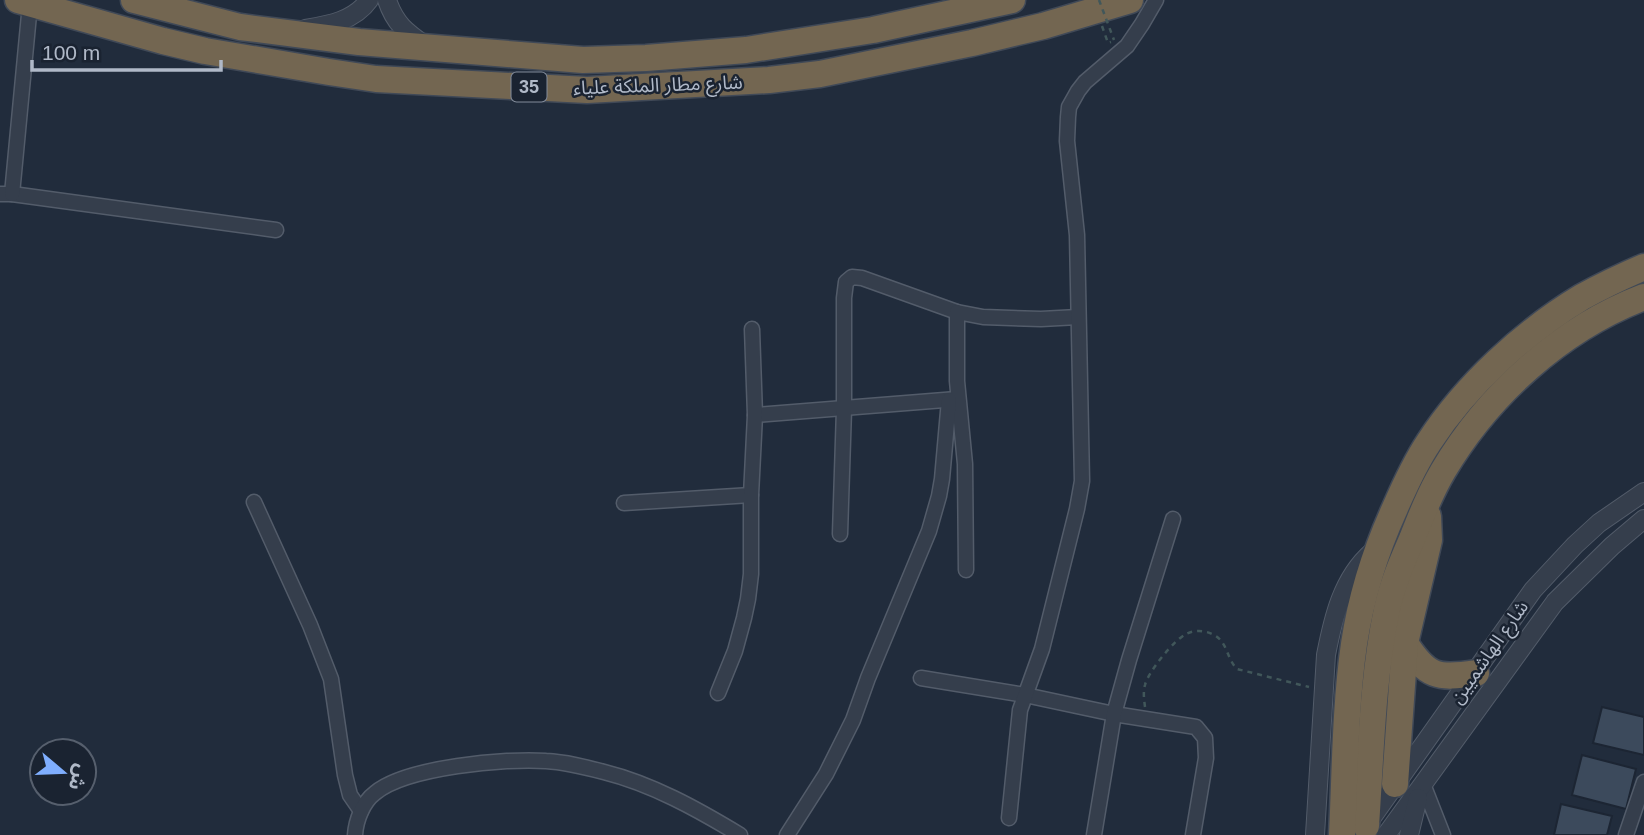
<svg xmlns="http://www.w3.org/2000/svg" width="1644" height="835" font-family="Helvetica,'Noto Sans Arabic',sans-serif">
<rect width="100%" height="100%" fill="#212c3c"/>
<!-- building -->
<g fill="#3c4a5c" stroke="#1c2533" stroke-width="2">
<polygon points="1602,707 1644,717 1644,755 1593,743"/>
<polygon points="1582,755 1636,769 1626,809 1572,795"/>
<polygon points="1561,804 1612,816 1607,835 1554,835"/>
</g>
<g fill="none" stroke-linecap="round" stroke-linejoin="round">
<defs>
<g id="minor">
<polyline points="0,194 12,194 276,230"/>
<polyline points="12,194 30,4"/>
<polyline points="755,415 957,399"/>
<polyline points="254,502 310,625 331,679 345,775 350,795 361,811"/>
<polyline points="624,503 751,495"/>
<polyline points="840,534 844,409 844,298 846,282 852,277 862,278 957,312"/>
<polyline points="966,570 965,464 957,381 957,312 983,317 1041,319 1078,317"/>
<polyline points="921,678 1025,695 1114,714 1196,727 1205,738 1206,758 1193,835"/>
<polyline points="718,693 735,651 744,618 748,599 751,574 751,495 755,415 752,329"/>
<polyline points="1423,784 1443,835"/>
<polyline points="1009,818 1020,710 1042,649 1077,509 1082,481 1077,235 1067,141 1068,117 1069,107 1078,91 1085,82 1127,46 1142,24 1156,0"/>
<path d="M 355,835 C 356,820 363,802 375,793 C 406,767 506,758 546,761 C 566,762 585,767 604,772 C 652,784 697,809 740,835"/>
<polyline points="787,835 826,774 853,720 868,678 929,531 939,496 942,479 949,400"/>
<polyline points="1094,835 1114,714 1129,660 1173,519"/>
<polyline points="1626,835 1644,782"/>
</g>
<g id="tertiary">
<path d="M 387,0 C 395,24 406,32 426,46"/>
<path d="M 305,29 C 329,25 354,21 369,0"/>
<polyline points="1368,823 1533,590 1575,545 1599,523 1644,492"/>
<path d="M 1315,835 L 1326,655 C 1333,619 1342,578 1372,552"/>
<polyline points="1386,835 1555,602 1612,546 1644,519"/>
<polyline points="1409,835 1418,798"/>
</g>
<g id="motorway">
<polyline points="18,0 163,41 205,51 329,72 376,79 587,90 769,80 820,74 972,43 1043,26 1130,0"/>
<polyline points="134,0 240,27 359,42 583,60 646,58 746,50 873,30 1012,0"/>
<path d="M 1405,643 C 1427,677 1437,679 1476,673"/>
<polyline points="1395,784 1405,643 1429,540 1428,516"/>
<path d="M 1366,826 C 1371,754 1372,680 1387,609 C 1392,585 1402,562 1412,539 C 1421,516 1430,493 1443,471 C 1488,395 1560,329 1644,297"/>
<path d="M 1342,835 C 1345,772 1345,707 1354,644 C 1361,597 1375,552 1395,508 C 1405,485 1415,463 1429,442 C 1466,385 1524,332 1582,297 C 1602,286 1623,276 1644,267"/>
</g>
</defs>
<!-- minor casing -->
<use href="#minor" stroke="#535c6a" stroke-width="17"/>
<!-- tertiary casing -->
<use href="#tertiary" stroke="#535c6a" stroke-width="20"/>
<!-- motorway casing -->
<use href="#motorway" stroke="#404957" stroke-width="29"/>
<!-- path -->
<g stroke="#41575a" stroke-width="2.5" stroke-dasharray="5 5" stroke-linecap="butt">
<polyline points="1102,26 1108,43 1111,42"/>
<path d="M 1145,707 C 1144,699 1143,692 1145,685 C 1148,672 1174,640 1186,634 C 1194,630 1204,630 1212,634 C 1228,641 1226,658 1237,669 L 1309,687"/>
</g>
<!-- minor -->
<use href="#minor" stroke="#353e4c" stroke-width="14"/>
<!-- tertiary -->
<use href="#tertiary" stroke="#353e4c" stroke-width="18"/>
<!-- motorway -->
<use href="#motorway" stroke="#736651" stroke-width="26"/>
<!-- path-bridge -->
<polyline stroke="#41575a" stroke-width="2.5" stroke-dasharray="5 5" stroke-linecap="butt" points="1099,0 1114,40"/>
</g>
<g text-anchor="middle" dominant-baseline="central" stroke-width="5" stroke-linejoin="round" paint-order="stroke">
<!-- shield labels -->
<rect fill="#1a2331" stroke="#838c9b" stroke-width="2" x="511.5" y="72.5" width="35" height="29" rx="5"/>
<g font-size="18" font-weight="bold" fill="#b0b9c8">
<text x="529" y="87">35</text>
</g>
<!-- street labels -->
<g font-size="19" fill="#b0b9c8" stroke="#1a2331">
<text transform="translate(658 85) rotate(-2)">شارع مطار الملكة علياء</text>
<text transform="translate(1489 652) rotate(-55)">شارع الهاشميين</text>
</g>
</g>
<!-- north arrow -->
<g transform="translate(63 772) rotate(109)"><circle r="33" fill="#1a2331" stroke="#565f6d" stroke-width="2"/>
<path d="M0-5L12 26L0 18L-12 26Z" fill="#7faefe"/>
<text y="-10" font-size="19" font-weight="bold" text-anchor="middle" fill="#b0b9c8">ش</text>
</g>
<!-- scale -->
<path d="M32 60v10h189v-10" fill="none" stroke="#b0b9c8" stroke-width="3.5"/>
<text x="42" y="60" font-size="21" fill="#b0b9c8" stroke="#1a2331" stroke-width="5" paint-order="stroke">100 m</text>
</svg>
